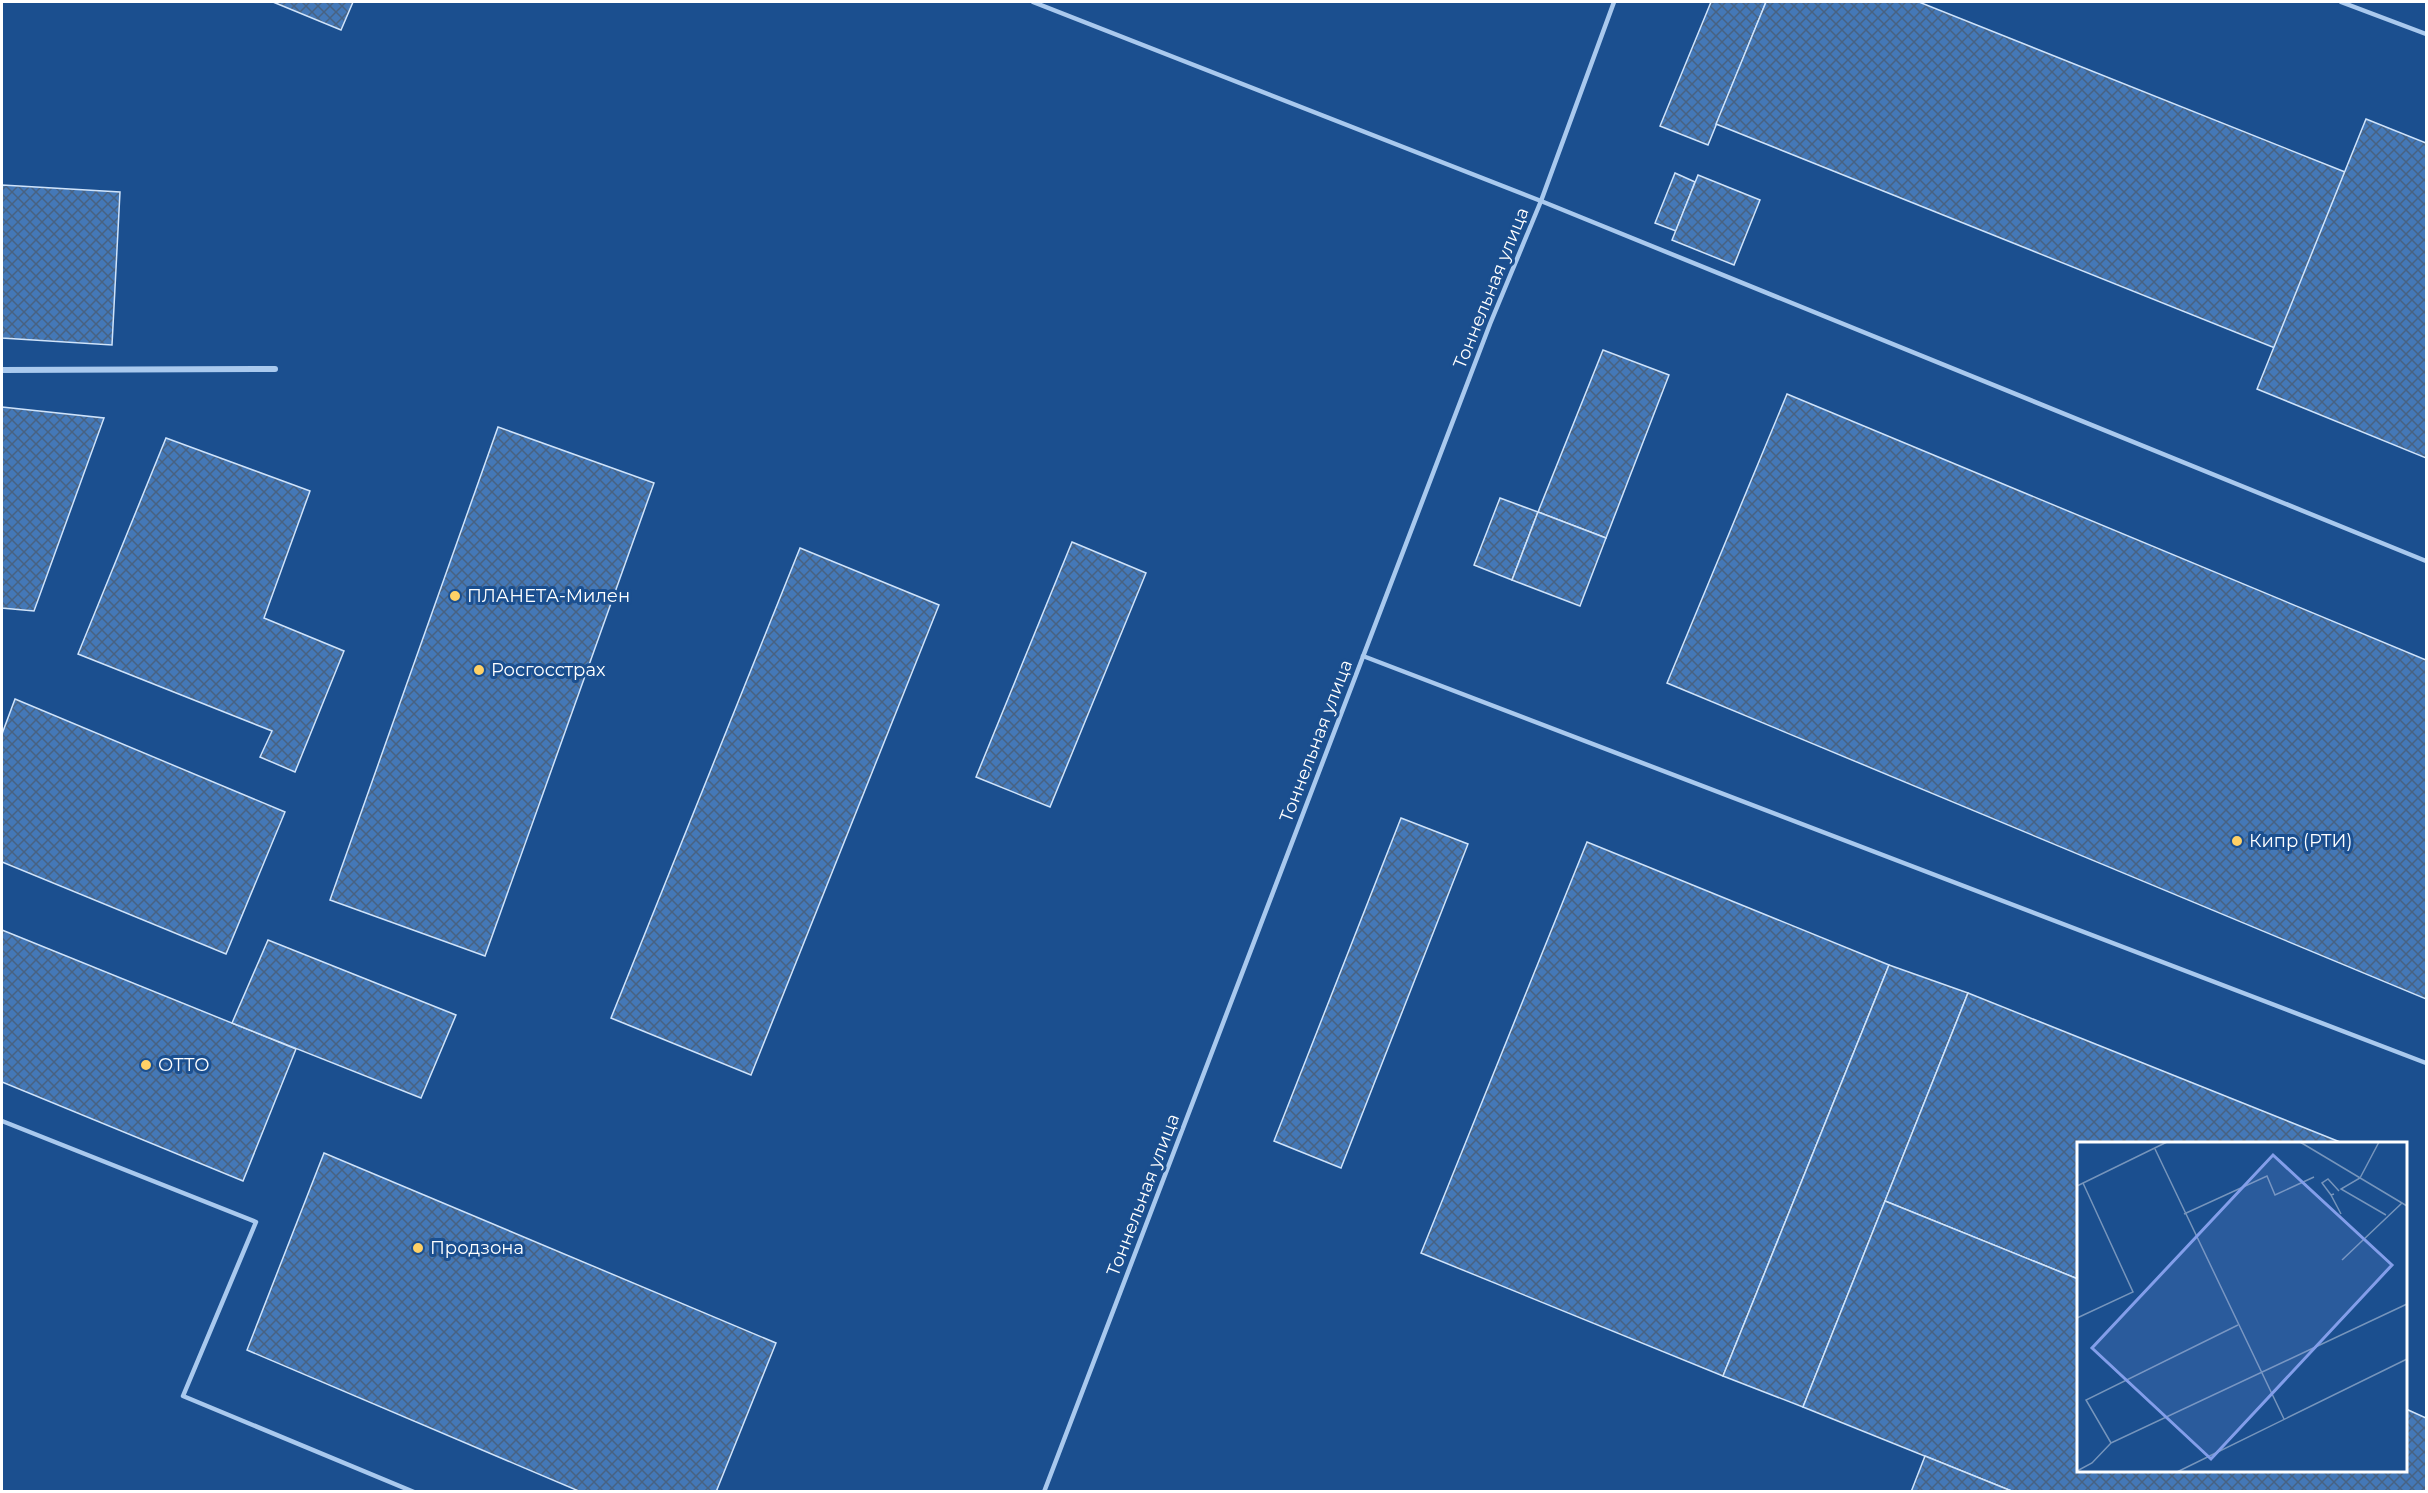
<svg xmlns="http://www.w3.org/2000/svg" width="2428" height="1493" font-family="Montserrat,sans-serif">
<defs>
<pattern id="building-cross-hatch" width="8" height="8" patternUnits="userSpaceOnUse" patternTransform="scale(1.5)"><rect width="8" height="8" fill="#4478b7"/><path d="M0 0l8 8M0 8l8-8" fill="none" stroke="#486282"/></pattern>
</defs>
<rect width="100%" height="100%" fill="#1b4f8f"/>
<!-- building -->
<g fill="url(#building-cross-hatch)" stroke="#cfe3fa" stroke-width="1.5">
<polygon points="273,2 353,2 341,30"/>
<polygon points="1711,2 1766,2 1708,145 1660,126"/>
<polygon points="1766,2 1919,2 2345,172 2275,348 1716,124"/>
<polygon points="2366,119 2426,143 2426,458 2257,389"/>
<polygon points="1675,173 1695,182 1676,231 1655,223"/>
<polygon points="1698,175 1760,200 1734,265 1672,240"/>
<polygon points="2,185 120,192 112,345 2,338"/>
<polygon points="1603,350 1669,375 1606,538 1538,512"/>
<polygon points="1787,394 2426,660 2426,999 1667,683"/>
<polygon points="2,407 104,418 34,611 2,608"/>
<polygon points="498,427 654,483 485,956 330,900"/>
<polygon points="166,438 310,491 264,618 344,651 295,772 260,757 272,731 78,654"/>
<polygon points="1500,498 1538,512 1512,580 1474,565"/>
<polygon points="1538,512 1606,538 1580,606 1512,580"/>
<polygon points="1072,542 1146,573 1050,807 976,777"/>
<polygon points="800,548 939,605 751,1075 611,1018"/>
<polygon points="15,699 285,812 226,954 2,862 2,734"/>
<polygon points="1401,818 1468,844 1341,1168 1274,1141"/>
<polygon points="1587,842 1889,965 1723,1376 1421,1253"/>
<polygon points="2,930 296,1049 243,1181 2,1082"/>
<polygon points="268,940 456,1015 421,1098 232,1023"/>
<polygon points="1889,965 1968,993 1803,1407 1723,1376"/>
<polygon points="1968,993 2345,1144 2078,1144 2078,1279 1885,1201"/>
<polygon points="324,1153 776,1343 716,1492 581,1492 247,1350"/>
<polygon points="1885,1201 2078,1279 2078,1470 2406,1470 2406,1409 2426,1418 2426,1492 2014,1492 1803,1407"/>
<polygon points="1925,1456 2014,1492 1911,1492"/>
</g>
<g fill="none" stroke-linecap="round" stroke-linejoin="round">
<!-- service -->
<g stroke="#a9c9ee" stroke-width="4.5">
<polyline points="1033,2 1541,201 2426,561"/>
<polyline points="2341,2 2426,34"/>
<polyline points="1363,656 2426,1063"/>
<polyline points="2,1121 256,1222 183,1396 414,1492"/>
<polyline points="1044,1492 1490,324 1541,201 1614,2"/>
</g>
<!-- minor -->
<polyline stroke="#a9c9ee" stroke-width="6" points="2,370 275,369"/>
</g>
<!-- markers -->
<g fill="#ffd166" stroke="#1b4f8f" stroke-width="2">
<circle cx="455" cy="596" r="6"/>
<circle cx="479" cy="670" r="6"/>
<circle cx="2237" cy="841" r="6"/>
<circle cx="146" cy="1065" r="6"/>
<circle cx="418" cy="1248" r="6"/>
</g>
<g text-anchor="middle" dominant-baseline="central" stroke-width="6" stroke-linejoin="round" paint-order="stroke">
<!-- street labels -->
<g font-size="18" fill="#fff" stroke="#1b4f8f">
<text transform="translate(1491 288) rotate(-68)">Тоннельная улица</text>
<text transform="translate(1316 741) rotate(-69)">Тоннельная улица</text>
<text transform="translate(1143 1195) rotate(-69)">Тоннельная улица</text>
</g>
<!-- poi labels -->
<g font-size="18" fill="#fff" stroke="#1b4f8f" text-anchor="start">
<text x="467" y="596">ПЛАНЕТА-Милен</text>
<text x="491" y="670">Росгосстрах</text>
<text x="2249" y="841">Кипр (РТИ)</text>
<text x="158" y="1065">ОТТО</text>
<text x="430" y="1248">Продзона</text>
</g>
</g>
<!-- overview -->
<g transform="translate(2077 1142)">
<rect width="330" height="330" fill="#1b4f8f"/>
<path fill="none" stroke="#7695bc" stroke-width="1.5" d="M 223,0 L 330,64M 302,0 L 283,36 L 264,47 L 309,73M 78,7 L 207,277M 0,44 L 90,0M 257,52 L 254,53 L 264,72M 254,53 L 245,41 L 251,37 L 262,49M 107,72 L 190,34 L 198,53 L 237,35M 265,118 L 325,61M 0,176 L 56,150 L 6,41M 161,183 L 9,258 L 34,301 L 330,162M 0,329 L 15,321 L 34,301M 100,330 L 330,217"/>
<path fill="#839eea" fill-opacity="0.15" stroke="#839eea" stroke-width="3" d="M 196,13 L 315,123 L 134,317 L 15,206 Z"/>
<rect width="330" height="330" fill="none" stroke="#fff" stroke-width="3"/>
</g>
<!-- border -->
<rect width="2428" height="1493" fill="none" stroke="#ffffff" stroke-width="6"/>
</svg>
